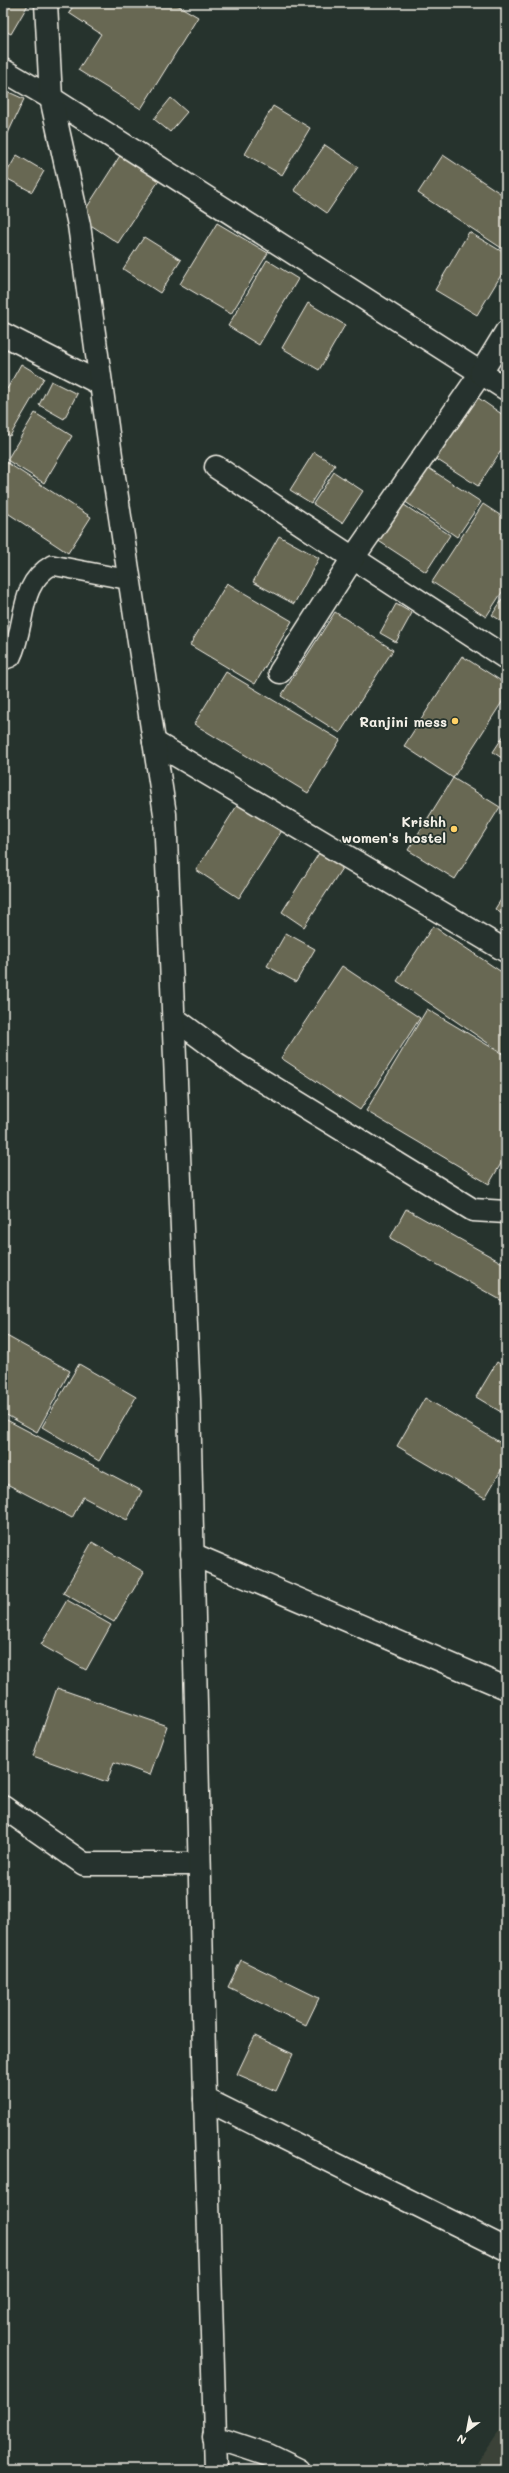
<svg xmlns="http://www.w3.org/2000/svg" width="509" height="2473" font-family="Mali,sans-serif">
<rect width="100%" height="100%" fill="#26332d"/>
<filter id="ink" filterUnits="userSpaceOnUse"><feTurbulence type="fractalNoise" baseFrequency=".025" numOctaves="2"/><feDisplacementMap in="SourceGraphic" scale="8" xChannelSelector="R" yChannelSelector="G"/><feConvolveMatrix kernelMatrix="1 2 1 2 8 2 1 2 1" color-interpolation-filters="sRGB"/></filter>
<g filter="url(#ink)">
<!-- built -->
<polygon fill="#3a4338" points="506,2421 506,2470 472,2470"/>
<!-- building -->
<g fill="#676752" stroke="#f4f1e8">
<polygon points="3,3 29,3 11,34 3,30"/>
<polygon points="75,3 174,3 198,17 141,109 78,70 101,34 69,13"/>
<polygon points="4,90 24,99 3,144 3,91"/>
<polygon points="171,98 187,112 170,132 154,119"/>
<polygon points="273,106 310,128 282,175 245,154"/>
<polygon points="325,145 358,167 327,213 294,190"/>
<polygon points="123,151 162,176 118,243 80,218"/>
<polygon points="17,155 44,171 32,192 4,177"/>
<polygon points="443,155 506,197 506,251 418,193"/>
<polygon points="217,223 268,253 231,314 180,284"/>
<polygon points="469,232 506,254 506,267 477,315 435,290"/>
<polygon points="144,237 181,260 160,293 123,269"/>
<polygon points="267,260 298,279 259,345 228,326"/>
<polygon points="308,303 345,325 319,370 282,348"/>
<polygon points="21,364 44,378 10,436 3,432 3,387 7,389"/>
<polygon points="51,381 77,394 64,419 39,405"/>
<polygon points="474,395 506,417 506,443 478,486 433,457"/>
<polygon points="35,413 72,436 44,483 7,460"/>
<polygon points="314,452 335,465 311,503 290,490"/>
<polygon points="3,460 91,517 68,553 3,510"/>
<polygon points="427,467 481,502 457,537 404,501"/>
<polygon points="334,472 363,491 342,523 313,504"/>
<polygon points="398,501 450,535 426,572 374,538"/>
<polygon points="483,504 506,519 506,586 486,617 432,582"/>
<polygon points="279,536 319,558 294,604 253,582"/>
<polygon points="227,583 292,621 255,684 190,645"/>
<polygon points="506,594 506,624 492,615"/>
<polygon points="396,604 412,613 396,642 380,633"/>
<polygon points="335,612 393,650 340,733 281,696"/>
<polygon points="462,656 506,684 506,696 453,778 404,746"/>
<polygon points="226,672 340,740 308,793 194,724"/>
<polygon points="506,732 506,761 493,752"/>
<polygon points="453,778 500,807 455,879 408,850"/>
<polygon points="240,801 283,829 239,898 196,870"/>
<polygon points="321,850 344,865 304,927 282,912"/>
<polygon points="506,892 506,917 495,909"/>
<polygon points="433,926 506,975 506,1051 504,1054 397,981"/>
<polygon points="286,933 315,949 296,982 267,966"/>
<polygon points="342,966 420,1018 360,1110 281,1058"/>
<polygon points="427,1009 506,1056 506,1155 489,1184 366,1111"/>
<polygon points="406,1209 506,1265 506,1303 390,1238"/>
<polygon points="3,1334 70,1371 37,1432 3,1413"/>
<polygon points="497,1362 506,1368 506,1415 476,1397"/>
<polygon points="79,1364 136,1397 99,1461 42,1427"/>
<polygon points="425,1398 506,1446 506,1462 485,1498 397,1446"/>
<polygon points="3,1418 142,1491 127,1520 83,1497 72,1518 3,1482"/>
<polygon points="92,1542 144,1572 114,1622 63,1593"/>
<polygon points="67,1600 111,1625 86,1670 41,1645"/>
<polygon points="57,1688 167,1726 150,1775 114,1762 107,1782 33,1756"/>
<polygon points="241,1960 319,1998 306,2025 228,1987"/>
<polygon points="255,2036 293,2054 276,2091 237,2074"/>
</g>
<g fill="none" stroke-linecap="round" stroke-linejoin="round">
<defs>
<path id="service" d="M 3,660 L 11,657 C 27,625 17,585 52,565 L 130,580"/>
<g id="minor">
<polyline points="3,70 51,98 481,373 353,558 506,658"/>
<polyline points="506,332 481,373 506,389"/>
<polyline points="3,334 101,384"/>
<polyline points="216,467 353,558 280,672"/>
<polyline points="154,742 506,951"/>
<polyline points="174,1018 237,1065 473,1210 506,1212"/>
<polyline points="192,1554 506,1688"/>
<polyline points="3,1807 84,1864 199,1864"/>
<polyline points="205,2099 506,2249"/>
<polyline points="214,2437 268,2455 299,2470"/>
</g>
<polyline id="tertiary" points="46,3 51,98 79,225 114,477 165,814 189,1399 205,2099 216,2470"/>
</defs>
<!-- service casing -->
<use href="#service" stroke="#f4f1e8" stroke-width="22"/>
<!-- minor casing -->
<use href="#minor" stroke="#f4f1e8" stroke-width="25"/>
<!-- tertiary casing -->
<use href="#tertiary" stroke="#f4f1e8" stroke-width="25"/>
<!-- service -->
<use href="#service" stroke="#26332d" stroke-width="19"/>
<!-- minor -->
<use href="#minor" stroke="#26332d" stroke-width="22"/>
<!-- tertiary -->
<use href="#tertiary" stroke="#26332d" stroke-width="22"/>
</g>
</g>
<!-- markers -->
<g fill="#ffd166" stroke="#26332d" stroke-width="1.5">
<circle cx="455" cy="721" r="4"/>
<circle cx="454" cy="829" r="4"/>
</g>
<g text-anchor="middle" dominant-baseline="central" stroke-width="3.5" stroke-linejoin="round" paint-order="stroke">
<!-- poi labels -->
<g font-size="14" font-weight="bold" fill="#f4f1e8" stroke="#26332d" text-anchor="end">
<text x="447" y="721">Ranjini mess</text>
<text x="446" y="821">Krishh<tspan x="446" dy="16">women's hostel</tspan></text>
</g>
</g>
<!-- margin -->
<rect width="509" height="2473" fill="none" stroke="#26332d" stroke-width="16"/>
<rect x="8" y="8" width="493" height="2457" fill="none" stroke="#f4f1e8" stroke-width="1.5" filter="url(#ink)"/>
<!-- north arrow -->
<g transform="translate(467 2431) rotate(212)" stroke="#26332d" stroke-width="3" paint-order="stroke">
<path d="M0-3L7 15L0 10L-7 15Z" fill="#f4f1e8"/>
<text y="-6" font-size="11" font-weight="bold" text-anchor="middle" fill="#f4f1e8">N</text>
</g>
</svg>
